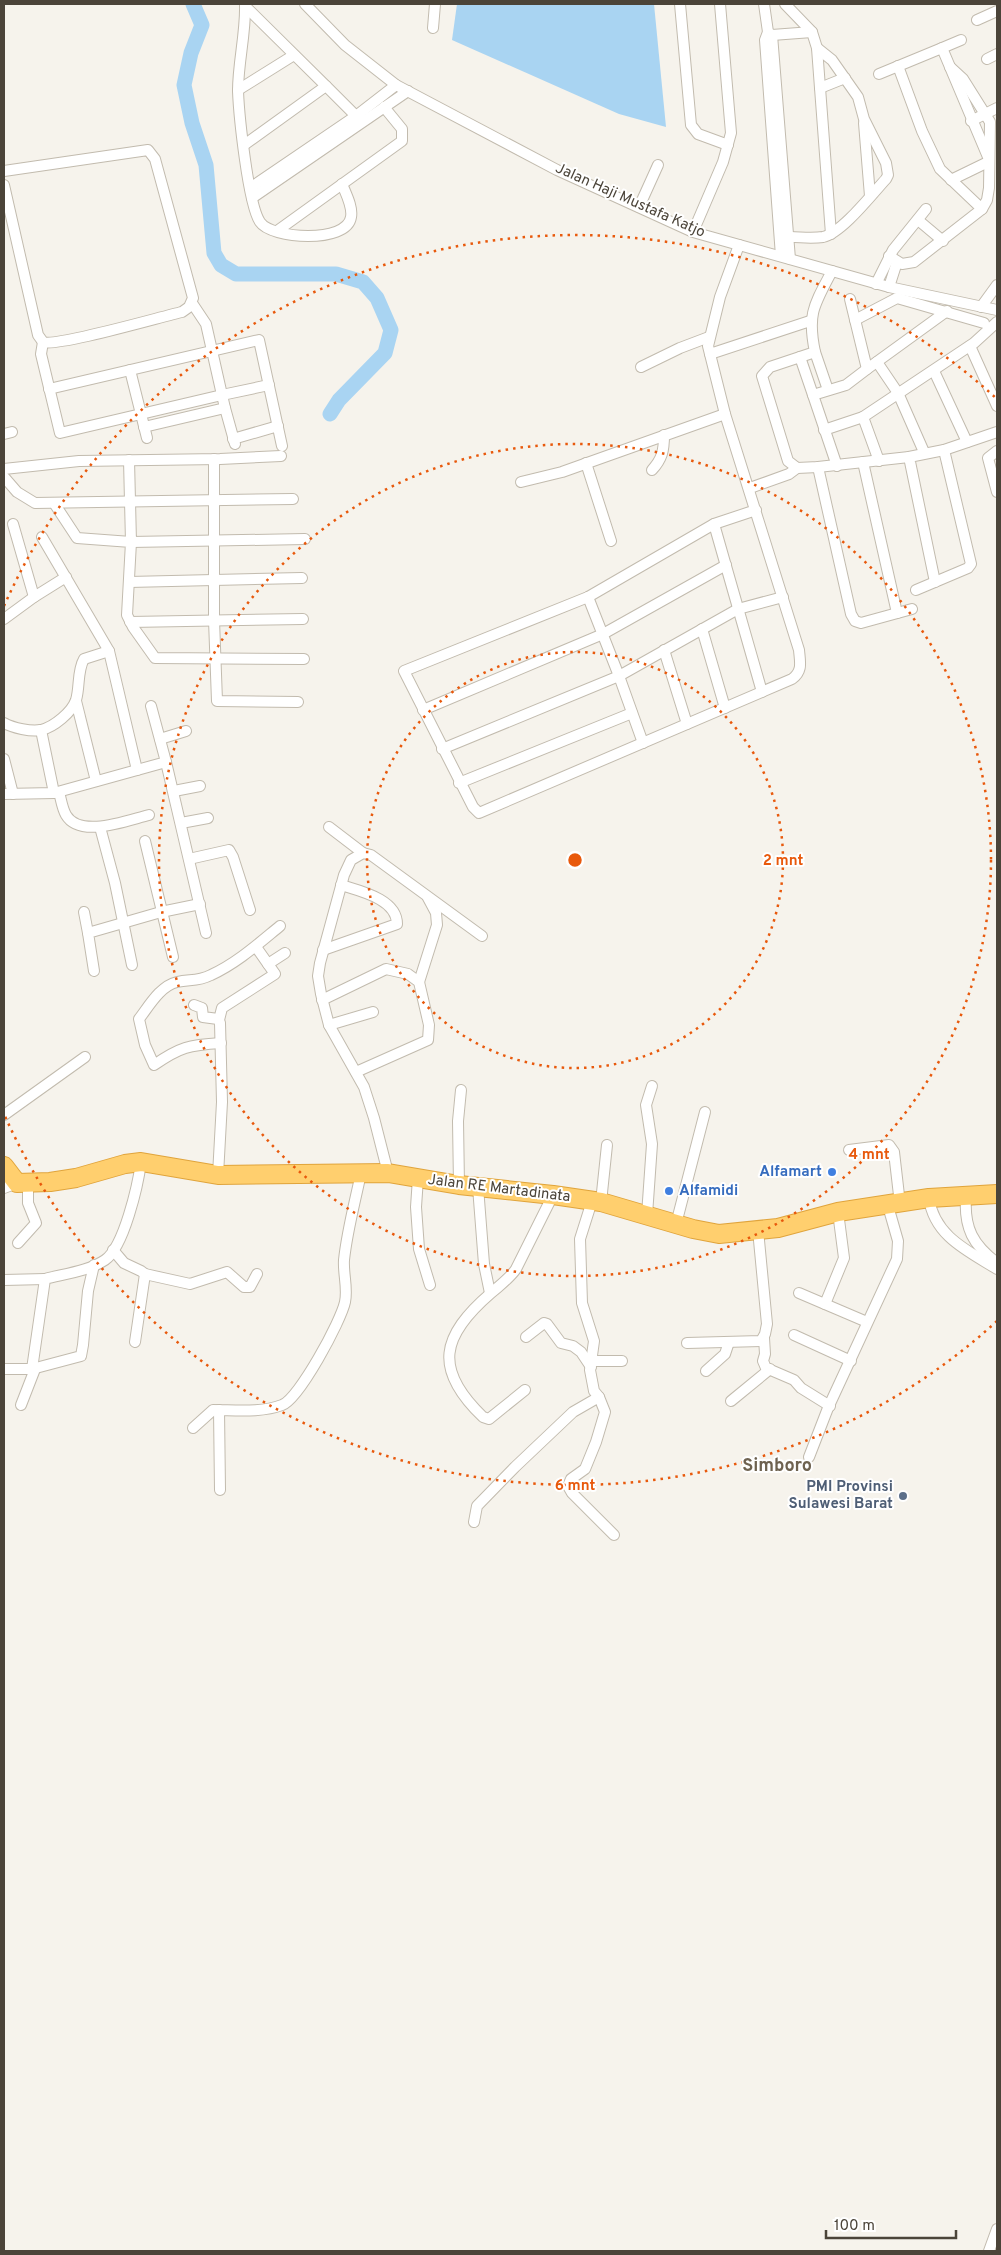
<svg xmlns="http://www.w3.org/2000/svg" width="1001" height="2255" font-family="Overpass,sans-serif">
<rect width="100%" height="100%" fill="#f6f3ec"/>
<!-- water -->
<polygon fill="#a9d4f2" points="457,4 654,4 666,127 619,114 452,40"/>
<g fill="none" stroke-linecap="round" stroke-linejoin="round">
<!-- river -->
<polyline stroke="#a9d4f2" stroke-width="15" points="193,4 202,25 191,53 184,85 192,123 206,165 214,253 221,265 236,274 336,274 363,282 377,298 391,330 385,353 339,400 330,414"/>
<defs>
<g id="street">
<path d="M 245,4 C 246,33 238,62 238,91 C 239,115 248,204 260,222 C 271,239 347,244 351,217 C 353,207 346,194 342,184"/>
<polyline points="305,4 345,45 396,85 557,170 693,232 889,287 997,310"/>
<polyline points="680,4 691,125 698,134 728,145"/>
<polyline points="764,4 768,32 772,35 790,259"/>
<polyline points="785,4 812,32 817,48 831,234"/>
<polyline points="245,6 326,86"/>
<polyline points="977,20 997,11"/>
<polyline points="433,28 435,4"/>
<polyline points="768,32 765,40 781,256"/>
<polyline points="767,39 772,35 812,32"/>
<polyline points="942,48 961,40"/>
<polyline points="987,59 997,54"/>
<polyline points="898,66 922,131 940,169 982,209 987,200 989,188 990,122 963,79 950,67"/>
<polyline points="879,74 942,48 988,157"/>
<polyline points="820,88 845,78"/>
<polyline points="238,90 294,55"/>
<polyline points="971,121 997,108"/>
<polyline points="864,123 870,196"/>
<polyline points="244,145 326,86 360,120"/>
<path d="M 4,171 L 148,150 L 155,159 L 193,298 L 189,307 L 182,312 C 160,317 57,347 43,342 L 38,335 L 4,185"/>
<polyline points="951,180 988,162"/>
<polyline points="250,188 356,116 396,85"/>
<polyline points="252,198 408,91"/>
<polyline points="639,207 658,165"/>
<polyline points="918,220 943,241"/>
<polyline points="277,231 402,141 402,129 384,107"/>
<polyline points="693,232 723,162 731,133 720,4"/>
<path d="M 780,236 C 794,237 810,239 823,237 C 842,233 872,194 886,179 L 888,175 L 886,163 L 864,119 L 858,97 L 832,60 L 817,48"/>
<path d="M 739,245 L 720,297 L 708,346 L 725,414 L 799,650 C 800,662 803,671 792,679 L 479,813 L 473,807 L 404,671 L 588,597 L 714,524 L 756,510"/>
<polyline points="889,256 902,264 914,262 982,209"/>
<path d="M 832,271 C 814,305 807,314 815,352 L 770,367 L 762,376 L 788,461 L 797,468 L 818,467 L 909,457"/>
<polyline points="876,284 893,250 926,209"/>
<polyline points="889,287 897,262"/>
<polyline points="850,299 867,369 947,311"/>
<polyline points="981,307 997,285"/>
<polyline points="855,320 897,298 984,323"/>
<polyline points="43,342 41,354 60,433 222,395 206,324 192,303"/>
<polyline points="970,346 997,406"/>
<polyline points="815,352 828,390"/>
<polyline points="710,354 810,321"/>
<polyline points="800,357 813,395"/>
<polyline points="877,362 898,393 924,452"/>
<polyline points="641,367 680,348 709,337"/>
<polyline points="130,370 147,438"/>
<polyline points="934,371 967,442"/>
<polyline points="49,389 259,340 282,446"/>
<polyline points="225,408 235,444"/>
<polyline points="144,427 225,408 222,395 269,385"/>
<polyline points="824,430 863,417"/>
<polyline points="4,434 12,432"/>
<polyline points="233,439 278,426"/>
<polyline points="997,451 988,458 997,492"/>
<polyline points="214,459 214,620 217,701 298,702"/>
<polyline points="129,460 131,542 305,539"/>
<polyline points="879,461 863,417 974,343 997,322"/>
<polyline points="863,462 897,613"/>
<polyline points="586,463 611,541"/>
<polyline points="837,466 813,395 846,385 867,369"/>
<polyline points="818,467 851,614 855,621 861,623 912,609"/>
<polyline points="4,469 79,461 220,459 281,456"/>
<path d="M 652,470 C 662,459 664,451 664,435"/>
<polyline points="4,477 17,492 35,503 293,499"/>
<polyline points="521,482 562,472 725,414"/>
<polyline points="750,488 789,474 797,468"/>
<polyline points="54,503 77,538 131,542 127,615 133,627 155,658 304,659"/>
<polyline points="13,524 34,597"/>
<polyline points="714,524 762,692"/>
<polyline points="42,537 109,651 137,770"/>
<polyline points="129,582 302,578"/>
<polyline points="935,582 909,457 944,450 997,432"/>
<polyline points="916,590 968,568 971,564 944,450"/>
<polyline points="588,597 619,676 643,743"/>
<polyline points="4,619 34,597 66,577"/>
<polyline points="130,622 303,619"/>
<polyline points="702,629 725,708"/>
<polyline points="664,650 687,724"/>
<polyline points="76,701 96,781"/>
<polyline points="423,710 603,634 726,565"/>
<path d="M 4,723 C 13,728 31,732 41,730 C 54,727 72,712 76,700 C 80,687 77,671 84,659 L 109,651"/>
<polyline points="41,730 54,793"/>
<polyline points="160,739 186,731"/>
<polyline points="442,749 619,676 738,609 783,597"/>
<polyline points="4,759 13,794"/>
<polyline points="166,762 206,933"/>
<polyline points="459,783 632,713"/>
<polyline points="174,791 200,786"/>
<path d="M 59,792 C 61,799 62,808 66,815 C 80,839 128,820 149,815"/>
<polyline points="4,794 54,793 166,762 151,706"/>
<polyline points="181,823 208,818"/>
<polyline points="100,827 115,883 132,965"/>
<polyline points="329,827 363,853"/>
<polyline points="145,841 173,957"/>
<polyline points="189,859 229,850 233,857 250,910"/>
<polyline points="84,912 88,933"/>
<path d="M 323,950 L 397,924 C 397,899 360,891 341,885"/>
<polyline points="268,964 285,953"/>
<polyline points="94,971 88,933 161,912 200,904"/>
<polyline points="419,982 437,925 436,913 428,898"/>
<polyline points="322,1000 386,969 408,974 419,982 429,1025 428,1040 356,1072"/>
<polyline points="194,1005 202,1008 203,1017 218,1019 220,1023 222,1102 218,1175"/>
<polyline points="219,1020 222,1008 275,974 256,947"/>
<polyline points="329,1025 373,1012"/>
<path d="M 221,1043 C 189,1045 180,1047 154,1065 L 145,1045 L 139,1019 C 149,1006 160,986 177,982 C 190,979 197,982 211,975 C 237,963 258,944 280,926"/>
<polyline points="4,1115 85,1057"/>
<polyline points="849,1150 889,1145 894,1152 900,1204"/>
<polyline points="388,1173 374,1118 364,1087 329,1025 321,994 318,976 320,963 344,875 351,860 363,853 371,855 482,936"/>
<polyline points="418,1178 416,1207 419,1249 430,1285"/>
<polyline points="459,1185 458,1121 461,1090"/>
<polyline points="478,1187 484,1264 490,1293"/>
<polyline points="4,1188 17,1183"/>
<path d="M 929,1198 C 934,1236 968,1251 997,1269"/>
<path d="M 966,1198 C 964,1228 973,1245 997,1263"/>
<polyline points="601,1202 607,1145"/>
<polyline points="647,1215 652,1144 646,1105 652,1086"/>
<polyline points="676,1224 705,1112"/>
<polyline points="18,1243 36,1223 28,1203 28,1183"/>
<polyline points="113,1250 124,1263 141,1271 145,1274 135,1342"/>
<polyline points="145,1274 190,1284 227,1272 244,1287 250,1287 257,1274"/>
<polyline points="4,1280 45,1279"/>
<polyline points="799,1293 867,1322"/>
<polyline points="825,1304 844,1258 838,1212"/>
<polyline points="794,1335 851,1361"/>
<polyline points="526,1337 544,1323 547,1324 561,1343 573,1346 581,1352 591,1367"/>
<polyline points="764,1338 765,1354 763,1361 766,1368 794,1380 801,1388 830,1406"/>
<polyline points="687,1343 761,1341 765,1334 767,1324 758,1230"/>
<polyline points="591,1361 622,1361"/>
<polyline points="4,1369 32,1369 81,1356 83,1345 88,1291 94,1265"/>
<path d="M 32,1369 L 45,1279 C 64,1274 89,1271 105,1260 C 124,1247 138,1185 141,1162"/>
<polyline points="706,1371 725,1354 729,1342"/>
<path d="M 525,1390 L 489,1419 L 483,1417 C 433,1369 441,1336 491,1293 C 500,1285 509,1279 516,1269 L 553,1195"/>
<polyline points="599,1397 605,1412 596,1442 585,1469 571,1479 568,1486 572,1493 614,1535"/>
<polyline points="731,1401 770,1369"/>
<polyline points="21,1405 35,1369"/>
<polyline points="219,1410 220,1490"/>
<path d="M 193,1428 L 213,1410 C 235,1410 261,1413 282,1405 C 299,1399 341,1321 345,1302 C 348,1288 343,1274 344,1260 C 347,1231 355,1202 361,1173"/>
<polyline points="809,1457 828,1408 897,1259 898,1241 888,1206"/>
<polyline points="474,1522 477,1506 515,1467 573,1412 599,1397 594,1391 590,1370 594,1341 582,1303 580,1239 592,1201"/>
<polyline points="989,2251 997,2229"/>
</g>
<polyline id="highway" points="4,1166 17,1183 50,1182 76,1178 125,1164 141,1162 218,1175 388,1173 459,1185 553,1195 601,1202 693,1229 719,1234 778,1228 838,1212 929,1198 997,1194"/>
</defs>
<!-- street casing -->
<use href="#street" stroke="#c2bbae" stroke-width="12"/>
<!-- highway casing -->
<use href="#highway" stroke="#e0a43c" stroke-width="20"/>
<!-- street -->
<use href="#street" stroke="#fff" stroke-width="10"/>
<!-- highway -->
<use href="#highway" stroke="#ffcf6e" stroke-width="18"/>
</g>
<!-- distance rings -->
<g fill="none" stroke="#e8590c" stroke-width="2.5" stroke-dasharray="2.5 5">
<circle cx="575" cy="860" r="208"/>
<circle cx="575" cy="860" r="416"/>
<path d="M997 1321A625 625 0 0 1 4 1114M4 606A625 625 0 0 1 997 399"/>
</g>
<!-- markers -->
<g fill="#3f7fe0" stroke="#fff" stroke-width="2">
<circle cx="832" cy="1172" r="5"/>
<circle cx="669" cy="1191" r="5"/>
</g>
<circle fill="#5c6f8a" stroke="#fff" stroke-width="2" cx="903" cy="1496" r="5"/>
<g text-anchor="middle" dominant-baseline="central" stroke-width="4" stroke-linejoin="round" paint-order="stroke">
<!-- street labels -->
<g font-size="15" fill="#4b4439" stroke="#fff">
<text transform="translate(630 201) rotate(24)">Jalan Haji Mustafa Katjo</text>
<text transform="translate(499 1189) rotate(7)">Jalan RE Martadinata</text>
</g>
<!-- shop labels -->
<g font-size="15" font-weight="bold" fill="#366cbe" stroke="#fff" text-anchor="end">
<text x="822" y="1172">Alfamart</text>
<text x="679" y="1191" text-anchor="start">Alfamidi</text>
</g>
<!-- service labels -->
<g font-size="15" font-weight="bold" fill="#4e5e75" stroke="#fff" text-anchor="end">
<text x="893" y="1487">PMI Provinsi<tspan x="893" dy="17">Sulawesi Barat</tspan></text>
</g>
<!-- quarter labels -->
<g font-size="18" font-weight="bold" fill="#6e6250" stroke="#fff">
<text x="777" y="1466">Simboro</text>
</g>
</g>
<circle cx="575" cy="860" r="8" fill="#e8590c" stroke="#fff" stroke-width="2.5"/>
<g font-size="15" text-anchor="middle" font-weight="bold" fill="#e8590c" stroke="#fff" stroke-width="4" stroke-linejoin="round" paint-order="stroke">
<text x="783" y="865">2 mnt</text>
<text x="869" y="1159">4 mnt</text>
<text x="575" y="1490">6 mnt</text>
</g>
<!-- border -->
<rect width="1001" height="2255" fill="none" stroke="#4b4439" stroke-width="10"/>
<!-- scale -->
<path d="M826 2230v8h130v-8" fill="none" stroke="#4b4439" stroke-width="2.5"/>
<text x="834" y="2230" font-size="15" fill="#4b4439" stroke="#ffffff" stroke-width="4" paint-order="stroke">100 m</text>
</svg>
